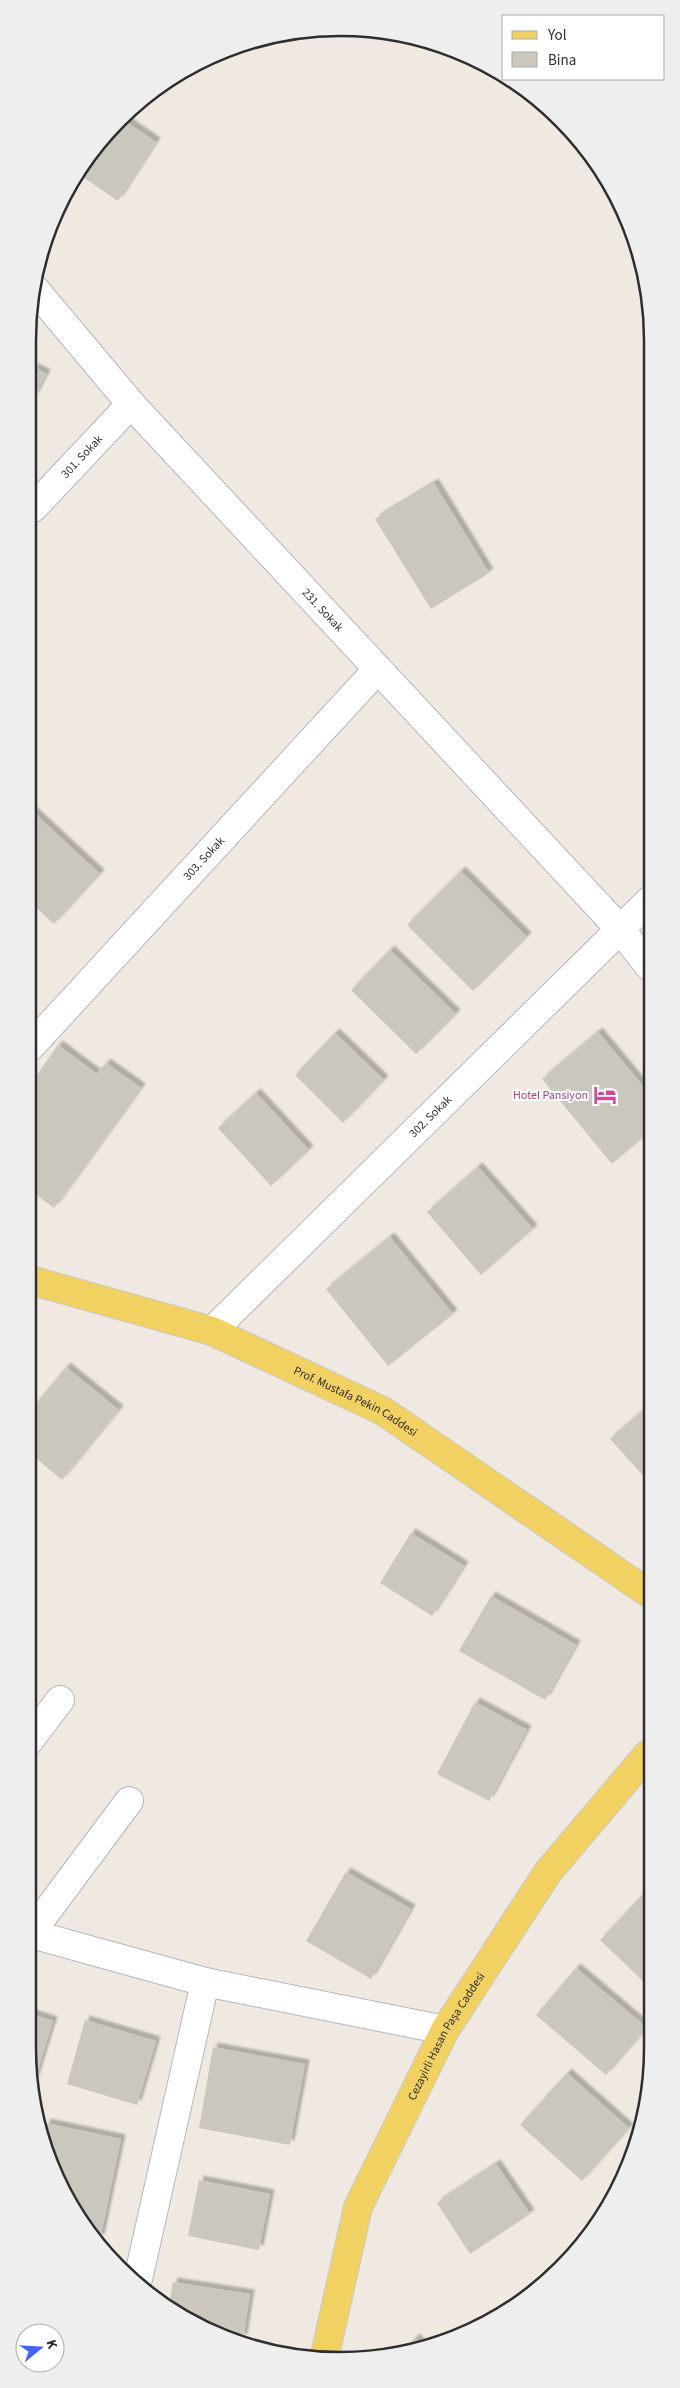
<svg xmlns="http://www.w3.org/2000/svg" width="680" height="2388" font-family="'Source Sans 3',sans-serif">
<defs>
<filter id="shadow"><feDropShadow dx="4.5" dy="-4.5" stdDeviation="1" flood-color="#0004"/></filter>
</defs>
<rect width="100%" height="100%" fill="#efe9e1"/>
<!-- building -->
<g fill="#cbc7bf" filter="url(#shadow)">
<polygon points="125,121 156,142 118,201 77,173 80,167"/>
<polygon points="33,367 46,374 33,399"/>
<polygon points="434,483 489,573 431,609 375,519"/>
<polygon points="32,811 100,874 54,924 31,903"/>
<polygon points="461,871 527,937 473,991 407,925"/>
<polygon points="390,950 456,1014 416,1054 351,990"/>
<polygon points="598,1032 648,1092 648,1133 612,1164 542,1079"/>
<polygon points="335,1033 384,1080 343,1123 295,1075"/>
<polygon points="58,1045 97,1074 106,1063 141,1088 54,1208 30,1190 31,1084"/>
<polygon points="256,1093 309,1150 271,1186 218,1128"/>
<polygon points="478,1167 533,1229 481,1275 427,1212"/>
<polygon points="390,1237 453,1314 388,1366 326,1289"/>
<polygon points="66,1367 119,1410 62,1480 30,1453 30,1411"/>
<polygon points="648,1406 648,1481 610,1439"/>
<polygon points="411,1533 464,1566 432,1616 380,1583"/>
<polygon points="491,1596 576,1645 545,1700 459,1651"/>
<polygon points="475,1702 527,1730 489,1801 437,1774"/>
<polygon points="346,1872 411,1909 371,1979 306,1941"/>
<polygon points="647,1890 647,1985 600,1940"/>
<polygon points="576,1968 647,2028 606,2075 536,2015"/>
<polygon points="28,2013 53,2021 34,2082 28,2048"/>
<polygon points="85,2020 156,2041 137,2105 67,2084"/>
<polygon points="213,2047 305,2064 290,2145 199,2128"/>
<polygon points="567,2073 629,2128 582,2181 520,2125"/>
<polygon points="46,2123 121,2139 100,2239 95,2238 51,2167 44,2133"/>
<polygon points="496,2164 530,2214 470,2254 437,2203"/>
<polygon points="199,2180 270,2194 259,2250 188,2236"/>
<polygon points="173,2282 250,2294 243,2339 202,2328 169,2304"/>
<polygon points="415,2338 425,2348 403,2352"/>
</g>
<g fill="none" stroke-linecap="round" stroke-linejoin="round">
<defs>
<g id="minor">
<path id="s1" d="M 33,287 L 131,404 L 619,928 L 649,966"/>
<path id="s2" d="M 33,508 L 131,404"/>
<path id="s3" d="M 31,1046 L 377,670"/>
<path id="s4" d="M 212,1331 L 649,901"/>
<polyline points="29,1741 60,1700"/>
<polyline points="28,1933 205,1982 445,2030"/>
<polyline points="30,1934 129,1801"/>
<polyline points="138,2279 205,1982"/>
</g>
<g id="major">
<path id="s5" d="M 30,1280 L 212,1331 L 383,1411 L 647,1592"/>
<path id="s6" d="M 324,2359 L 358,2207 L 445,2030 L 548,1872 L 647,1755"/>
</g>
</defs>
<!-- minor casing -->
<use href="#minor" stroke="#b4b7c1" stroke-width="30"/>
<!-- major casing -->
<use href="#major" stroke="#c9c9c9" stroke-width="30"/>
<!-- minor -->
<use href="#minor" stroke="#fff" stroke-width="28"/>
<!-- major -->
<use href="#major" stroke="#f2d163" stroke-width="28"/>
</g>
<!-- icons -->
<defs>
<symbol id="hotel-bare" viewBox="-9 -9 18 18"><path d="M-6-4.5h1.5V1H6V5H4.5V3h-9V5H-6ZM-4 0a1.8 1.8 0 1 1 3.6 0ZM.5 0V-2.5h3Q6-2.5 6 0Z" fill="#d1479c" stroke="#fff" stroke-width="2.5" paint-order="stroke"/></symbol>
</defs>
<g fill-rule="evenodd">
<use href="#hotel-bare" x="589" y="1079" width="32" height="32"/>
</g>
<g text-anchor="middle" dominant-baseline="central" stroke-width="4" stroke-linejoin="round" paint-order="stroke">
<!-- street labels -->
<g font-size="12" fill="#2e2e2e" stroke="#fff">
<text stroke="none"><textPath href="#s2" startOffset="71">301. Sokak</textPath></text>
<text stroke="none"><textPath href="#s1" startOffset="434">231. Sokak</textPath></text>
<text stroke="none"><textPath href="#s3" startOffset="255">303. Sokak</textPath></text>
<text stroke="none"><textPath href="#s4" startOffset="306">302. Sokak</textPath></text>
<text stroke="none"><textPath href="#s5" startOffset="349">Prof. Mustafa Pekin Caddesi</textPath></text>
<text stroke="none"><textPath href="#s6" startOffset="348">Cezayirli Hasan Paşa Caddesi</textPath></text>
</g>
<!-- hotel labels -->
<g font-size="12" fill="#b23c85" stroke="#fff" text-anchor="end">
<text x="588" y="1095">Hotel Pansiyon</text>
</g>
</g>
<!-- crop -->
<path d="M0 0H680V2388H0ZM340 36H340A304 304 0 0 1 644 340V2048A304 304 0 0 1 340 2352H340A304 304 0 0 1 36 2048V340A304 304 0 0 1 340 36Z" fill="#eee" fill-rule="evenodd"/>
<path fill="none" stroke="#2e2e2e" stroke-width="2.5" d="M340 36H340A304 304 0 0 1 644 340V2048A304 304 0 0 1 340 2352H340A304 304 0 0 1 36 2048V340A304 304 0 0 1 340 36Z"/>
<!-- legend -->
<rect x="502" y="15" width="162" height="65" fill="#ffffff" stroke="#ababab"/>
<rect x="512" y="31" width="25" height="8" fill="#f2d163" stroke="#ababab"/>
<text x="548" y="40" font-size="15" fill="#2e2e2e">Yol</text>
<rect x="512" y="52" width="25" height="15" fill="#cbc7bf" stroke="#ababab"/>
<text x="548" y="65" font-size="15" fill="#2e2e2e">Bina</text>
<!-- north arrow -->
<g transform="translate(40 2348) rotate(72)"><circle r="24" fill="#ffffff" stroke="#ababab"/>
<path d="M0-4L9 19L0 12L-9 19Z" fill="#4264fb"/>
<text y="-8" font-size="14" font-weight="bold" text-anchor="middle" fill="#2e2e2e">K</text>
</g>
</svg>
